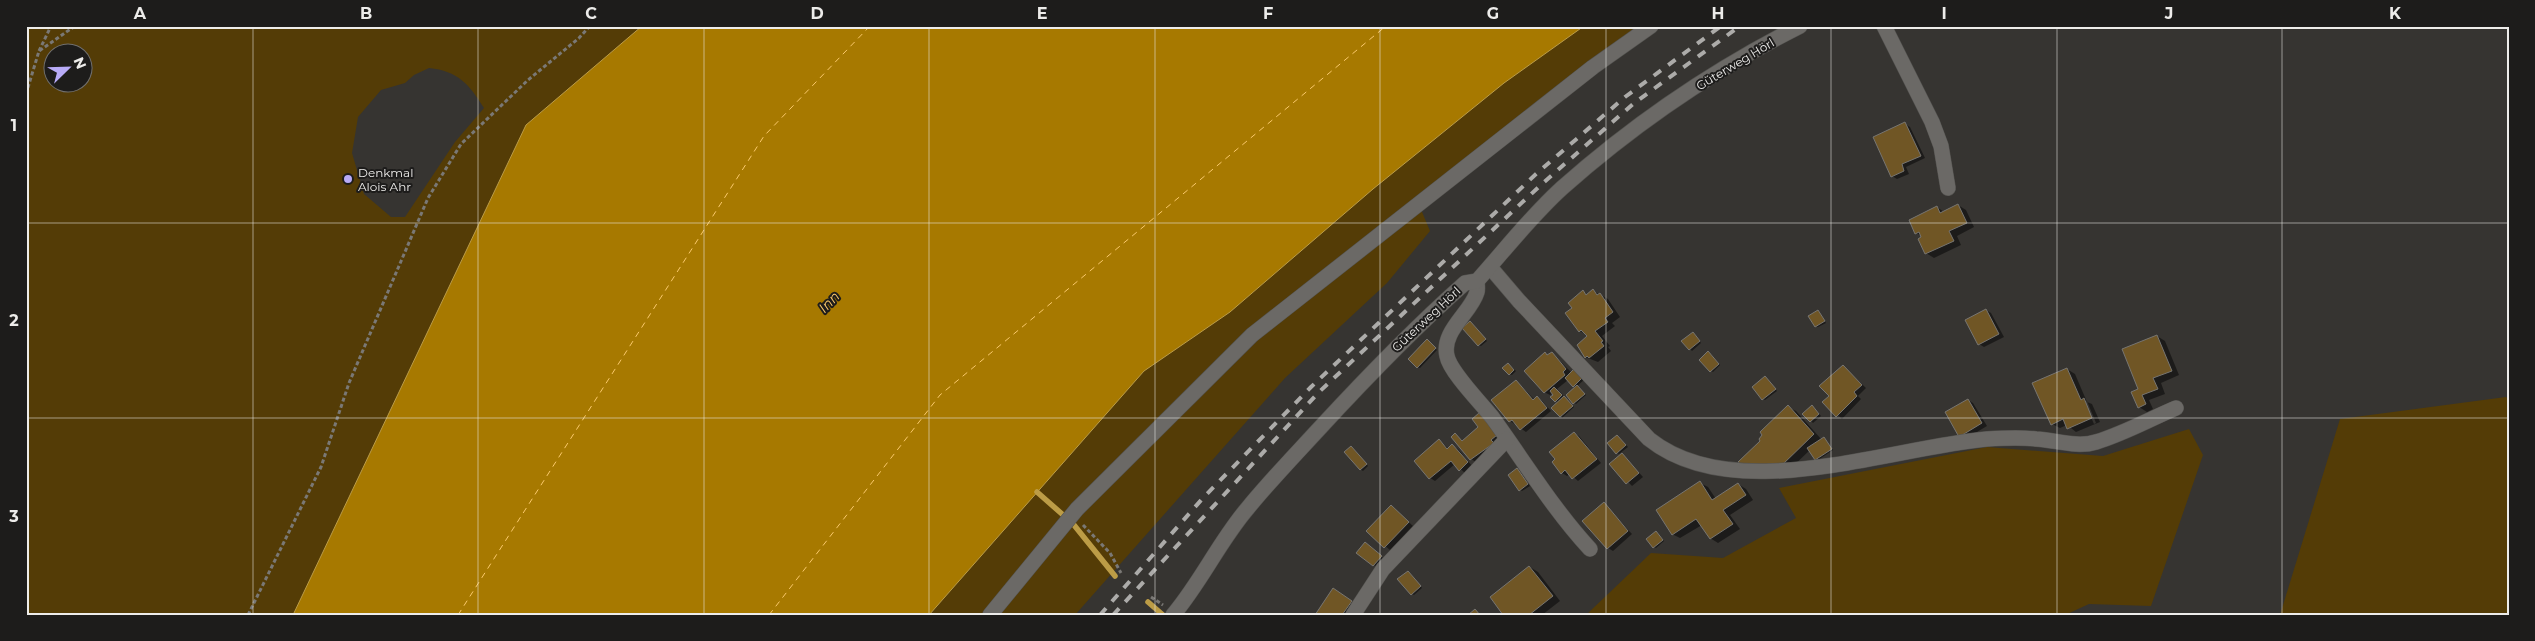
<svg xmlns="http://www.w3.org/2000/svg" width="2535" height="641" font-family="Montserrat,sans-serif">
<rect width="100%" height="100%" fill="#363431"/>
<!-- green -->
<g fill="#543c06" fill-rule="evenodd">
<path d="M 26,26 L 642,26 L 526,125 L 293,615 L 26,615 ZM 52,52 L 82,52 L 82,82 L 52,82 ZM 429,68 C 458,71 469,84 484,108 L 455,142 L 405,217 L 391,217 L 364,194 L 352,153 L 358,117 L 381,90 L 405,83 L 414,75 Z"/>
<polygon points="1584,26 1643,26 1417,200 1430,231 1387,283 1285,378 1075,615 929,615 1144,371 1230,312 1373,189 1504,83"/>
<polygon points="2506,397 2509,400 2509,615 2280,615 2340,419"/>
<polygon points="2189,429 2203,455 2151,606 2089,604 2065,615 1586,615 1651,553 1723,558 1796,518 1779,488 1987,447 2103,456"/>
</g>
<!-- water -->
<polygon fill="#a77900" stroke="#bc9c46" points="642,26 1584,26 1504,83 1373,189 1230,312 1144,371 929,615 293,615 526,125"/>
<!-- shadow -->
<g fill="#0007" fill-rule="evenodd">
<polygon points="1905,124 1910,127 1925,158 1906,167 1909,174 1897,179 1892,176"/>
<polygon points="1958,205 1966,210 1974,227 1957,236 1961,245 1934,258 1926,253 1924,237 1916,233 1937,207 1944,212"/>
<polygon points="1593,291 1608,299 1620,317 1612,323 1615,326 1602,336 1610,346 1608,347 1611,351 1598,362 1585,357 1589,336 1580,331 1573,308 1583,292 1588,295"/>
<polygon points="1986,310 1991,313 2004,337 1984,347 1979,344"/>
<polygon points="1818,312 1826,323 1818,327 1816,326"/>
<polygon points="1471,322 1487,341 1481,346 1478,345"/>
<polygon points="1695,335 1701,343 1692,351 1690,349"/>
<polygon points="2157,336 2165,341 2179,375 2161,383 2165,394 2149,400 2153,409 2147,412 2139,407 2140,390"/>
<polygon points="1429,342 1437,350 1420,368 1417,367"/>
<polygon points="1552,353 1572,373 1575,371 1584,380 1577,386 1586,395 1576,404 1574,403 1576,388 1568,380 1557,389 1574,407 1562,418 1558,403 1552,397 1555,395 1553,393 1550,395 1544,392 1549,356"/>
<polygon points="1711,354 1720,365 1713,372 1711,371"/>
<polygon points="1508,364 1516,371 1512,375 1509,374"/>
<polygon points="1843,366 1866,388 1858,396 1861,399 1842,419 1824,402 1830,396"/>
<path d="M 2067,369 L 2075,374 L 2087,402 L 2092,404 L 2100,422 L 2076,432 L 2067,425 L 2060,428 L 2052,424 ZM 2084,401 L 2087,401 L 2096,423 L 2094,424 Z"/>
<polygon points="1765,377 1777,391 1765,400 1763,399"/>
<polygon points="1516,381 1535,400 1537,398 1542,401 1551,411 1526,432 1510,421"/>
<polygon points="1968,400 1973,403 1987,426 1965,439 1960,436"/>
<polygon points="1788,407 1796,411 1822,440 1826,440 1833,450 1818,460 1810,450 1788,471 1761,442"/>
<polygon points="1814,408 1821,416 1813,423 1804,414"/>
<polygon points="1484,418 1501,438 1476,462 1471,459 1455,435 1463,441 1480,427"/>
<polygon points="1574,433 1579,436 1601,463 1578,481 1570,474 1567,476 1562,473"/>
<polygon points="1618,436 1628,447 1619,454 1617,453"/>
<polygon points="1439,440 1449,449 1453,446 1458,449 1472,466 1465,473 1455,464 1435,481 1430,478 1415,461"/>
<polygon points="1352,447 1368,466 1363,471 1360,469"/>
<polygon points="1623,455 1643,477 1632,486 1611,464"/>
<polygon points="1517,470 1530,486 1522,491 1520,490"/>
<polygon points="1700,483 1708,487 1716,499 1738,484 1746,489 1753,500 1730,515 1740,529 1718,543 1710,538 1702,525 1680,538 1672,534"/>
<polygon points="1604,504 1632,534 1613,551 1608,548"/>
<polygon points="1391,506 1413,526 1390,550 1368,531"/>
<polygon points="1658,534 1664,541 1656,548 1654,547"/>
<polygon points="1367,545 1383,558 1376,566 1374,565"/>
<polygon points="1530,567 1538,572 1560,601 1542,615 1505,615"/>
<polygon points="1410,573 1422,588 1414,595 1412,594"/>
<polygon points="1338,593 1356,605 1349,615 1316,615"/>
</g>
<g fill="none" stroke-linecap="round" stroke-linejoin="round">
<!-- stream -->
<g stroke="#bc9c46" stroke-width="5.5">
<polyline points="1037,492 1062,514"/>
<polyline points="1074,525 1115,576"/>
<polyline points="1148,602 1163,615"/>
</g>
<!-- ferry -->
<g stroke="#fac96c" stroke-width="1" stroke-dasharray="6 5" stroke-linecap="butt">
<polyline points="458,615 764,136 870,26"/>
<polyline points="769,615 940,395 1386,26"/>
</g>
</g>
<!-- building -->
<g fill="#705625" stroke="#777571">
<polygon points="1905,122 1921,156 1902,164 1904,171 1891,177 1873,137"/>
<polygon points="1958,204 1967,223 1949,231 1954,241 1925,254 1918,239 1921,237 1919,232 1915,234 1909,220 1937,206 1940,213"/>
<polygon points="1593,289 1597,295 1600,293 1613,312 1605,318 1608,322 1595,331 1603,341 1601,342 1604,346 1589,358 1587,356 1585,358 1577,345 1587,336 1581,330 1579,332 1565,313 1572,308 1568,303 1583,290 1586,295"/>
<polygon points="1986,309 1999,334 1978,345 1965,320"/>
<polygon points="1818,310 1825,321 1815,327 1808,316"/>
<polygon points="1470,321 1486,339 1478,346 1462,328"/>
<polygon points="1693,332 1700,341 1689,350 1681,341"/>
<polygon points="2157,335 2172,371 2153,378 2158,389 2142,395 2146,404 2138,408 2131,392 2138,389 2122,349"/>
<polygon points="1427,339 1436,348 1417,368 1408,359"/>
<polygon points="1708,351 1719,364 1710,372 1699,360"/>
<polygon points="1545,352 1547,355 1552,352 1566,369 1563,372 1565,375 1544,393 1524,371"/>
<polygon points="1508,363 1514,370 1509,375 1502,368"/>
<polygon points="1843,365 1862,385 1854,392 1857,396 1836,417 1822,402 1829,396 1819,386"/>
<polygon points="2067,368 2081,400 2084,398 2092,418 2067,429 2063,419 2051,425 2032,383"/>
<polygon points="1574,369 1582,378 1573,387 1565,378"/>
<polygon points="1765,376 1776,389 1762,400 1752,387"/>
<polygon points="1516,380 1533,400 1537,396 1547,408 1520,430 1512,420 1509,422 1491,400"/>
<polygon points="1577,385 1585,394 1573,404 1566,395"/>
<polygon points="1554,387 1562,395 1555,402 1550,397 1553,395 1550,391"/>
<polygon points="1564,396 1573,406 1560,417 1551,408"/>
<polygon points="1968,399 1982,423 1959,437 1945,412"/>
<polygon points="1788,405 1814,434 1780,467 1742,466 1738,462 1760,441 1759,439 1762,435 1760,432"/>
<polygon points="1812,405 1819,414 1810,422 1802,414"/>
<polygon points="1479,413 1497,435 1491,440 1494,443 1470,460 1451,437 1455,433 1462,441 1478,427 1472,419"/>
<polygon points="1574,432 1597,459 1572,479 1565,470 1561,474 1552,462 1555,459 1549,452"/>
<polygon points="1617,435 1626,445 1616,454 1607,443"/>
<polygon points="1824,437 1832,449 1815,460 1807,448"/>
<polygon points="1439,439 1447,449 1452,444 1468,462 1459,471 1451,461 1429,479 1414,461"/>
<polygon points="1351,446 1367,464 1360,470 1344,452"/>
<polygon points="1622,453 1639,473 1626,484 1609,464"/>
<polygon points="1517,468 1528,484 1519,491 1508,475"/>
<polygon points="1700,481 1712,500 1738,483 1746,495 1723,510 1733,524 1710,539 1696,519 1672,535 1656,510"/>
<polygon points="1604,502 1628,531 1607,549 1582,521"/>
<polygon points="1391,505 1409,522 1384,548 1366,531"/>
<polygon points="1656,531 1663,540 1653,548 1646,539"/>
<polygon points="1365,542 1382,556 1373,566 1356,553"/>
<polygon points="1529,566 1553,596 1529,615 1503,615 1490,597"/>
<polygon points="1408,571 1421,586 1411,595 1397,579"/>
<polygon points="1333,588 1352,601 1342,615 1315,615"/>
<polygon points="1475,609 1480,615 1468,615"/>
</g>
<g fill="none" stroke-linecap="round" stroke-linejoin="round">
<defs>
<g id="minor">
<polyline points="1884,26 1932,122 1941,146 1948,188"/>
<path d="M 1490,267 L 1519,301 L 1649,439 C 1734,507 1888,448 1987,439 C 2003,438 2020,437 2036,439 C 2055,440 2077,448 2096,442 C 2123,434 2150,419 2176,408"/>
<path d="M 1477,281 C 1477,284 1478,289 1477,292 C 1471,313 1441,331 1447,356 C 1450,372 1481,403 1492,417 C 1524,461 1553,509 1590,549"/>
<polyline points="990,615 1077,509 1252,335 1593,67 1651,26"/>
<path d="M 1173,615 C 1201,582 1219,542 1247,509 C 1269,482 1294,456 1318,430 C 1365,379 1413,329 1465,283 L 1477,281 C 1505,250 1530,217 1562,188 C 1633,125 1715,69 1800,26"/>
<polyline points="1353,615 1383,569 1507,439"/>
</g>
</defs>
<!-- minor casing -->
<use href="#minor" stroke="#53524f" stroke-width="16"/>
<!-- path -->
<g stroke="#7a7875" stroke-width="3" stroke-dasharray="4 2.5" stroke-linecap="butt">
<polyline points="504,26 510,26"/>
<polyline points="39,51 51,26"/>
<polyline points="26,94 39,51 75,26"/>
<polyline points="1083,525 1110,553 1121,573"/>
<polyline points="1151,597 1163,605"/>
<polyline points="248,615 321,467 349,383 428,198 461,144 528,80 579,38 590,26"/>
</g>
<!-- minor -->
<use href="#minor" stroke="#6b6966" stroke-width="15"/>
<!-- rail -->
<g stroke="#acaba9" stroke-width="4" stroke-dasharray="9 9" stroke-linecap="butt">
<polyline points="1100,615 1203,498 1311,387 1536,174 1625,97 1721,26"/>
<polyline points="1113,615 1319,392 1543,183 1633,104 1740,26"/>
</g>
</g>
<!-- grid -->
<path fill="none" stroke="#edecea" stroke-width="1" stroke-opacity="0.55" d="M 253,26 L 253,615M 478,26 L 478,615M 704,26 L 704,615M 929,26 L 929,615M 1155,26 L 1155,615M 1380,26 L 1380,615M 1606,26 L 1606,615M 1831,26 L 1831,615M 2057,26 L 2057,615M 2282,26 L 2282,615M 26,223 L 2509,223M 26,418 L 2509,418"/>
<!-- markers -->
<circle fill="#b8abf7" stroke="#1d1c1b" stroke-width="2" cx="348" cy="179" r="5"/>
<g text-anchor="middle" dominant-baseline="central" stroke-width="4" stroke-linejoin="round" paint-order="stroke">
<!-- street labels -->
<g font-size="12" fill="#edecea" stroke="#1d1c1b">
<text transform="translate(1735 64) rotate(-31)">Güterweg Hörl</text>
<text transform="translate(1426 319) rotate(-43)">Güterweg Hörl</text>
</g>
<!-- poi labels -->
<g font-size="12" fill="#edecea" stroke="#1d1c1b" text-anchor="start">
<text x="358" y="172">Denkmal<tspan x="358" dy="14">Alois Ahr</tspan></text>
</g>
<!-- water labels -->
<g font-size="14" font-style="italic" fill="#fac96c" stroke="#1d1c1b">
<text transform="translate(829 302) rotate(-46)">Inn</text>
</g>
</g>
<!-- border -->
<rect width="2535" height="641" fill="none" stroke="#1d1c1b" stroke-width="55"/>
<!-- north arrow -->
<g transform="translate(68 68) rotate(67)"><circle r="24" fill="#1d1c1b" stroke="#706f6e"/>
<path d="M0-4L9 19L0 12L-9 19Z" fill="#b8abf7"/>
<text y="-8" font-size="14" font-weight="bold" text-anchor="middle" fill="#edecea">N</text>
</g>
<rect x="28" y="28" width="2480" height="586" fill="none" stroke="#edecea" stroke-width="2"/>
<g font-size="16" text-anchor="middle" font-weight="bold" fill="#edecea">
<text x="140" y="19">A</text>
<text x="366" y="19">B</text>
<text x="591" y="19">C</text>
<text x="817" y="19">D</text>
<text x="1042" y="19">E</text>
<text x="1268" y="19">F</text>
<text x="1493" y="19">G</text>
<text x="1718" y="19">H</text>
<text x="1944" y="19">I</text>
<text x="2169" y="19">J</text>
<text x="2395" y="19">K</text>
<text x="14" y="131">1</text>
<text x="14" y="326">2</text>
<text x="14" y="522">3</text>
</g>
</svg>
